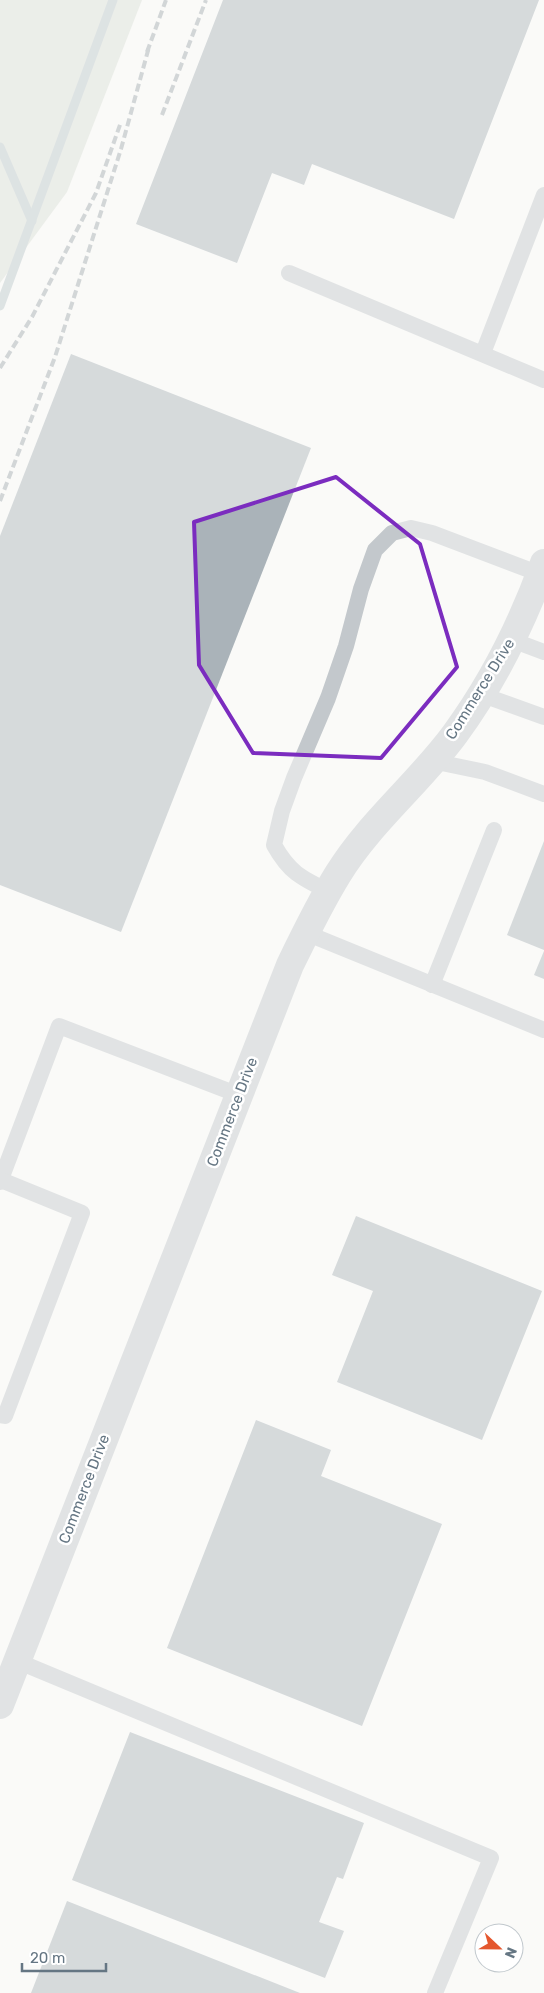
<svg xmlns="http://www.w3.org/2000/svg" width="544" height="1993" font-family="Rubik,sans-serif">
<rect width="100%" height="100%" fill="#fafaf8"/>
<!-- green -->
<polygon fill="#dadfd7" points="0,0 142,0 67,192 0,283"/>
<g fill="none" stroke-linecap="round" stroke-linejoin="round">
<!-- stream -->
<g stroke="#bbc7cb" stroke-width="9">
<polyline points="0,147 32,221"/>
<polyline points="0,306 113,0"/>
</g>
</g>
<!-- building -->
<g fill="#aab3b9">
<polygon points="223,0 539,0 454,219 312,164 304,185 272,173 237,263 136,224"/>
<polygon points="71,354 311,448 121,932 0,885 0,536"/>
<polygon points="544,841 544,950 507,935"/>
<polygon points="544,951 544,979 534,975"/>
<polygon points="356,1216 542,1291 482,1440 337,1382 373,1291 332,1275"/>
<polygon points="256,1420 331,1450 321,1476 442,1524 362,1726 167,1648"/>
<polygon points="130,1732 364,1823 343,1879 337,1877 319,1922 344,1931 325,1978 72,1880"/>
<polygon points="67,1901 300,1993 31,1993"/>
</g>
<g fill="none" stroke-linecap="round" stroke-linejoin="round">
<!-- lane -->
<g stroke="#c3c8cc" stroke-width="16">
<polyline points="289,273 544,380"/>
<polyline points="483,353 544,195"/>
<polyline points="512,640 544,652"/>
<polyline points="480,694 544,717"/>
<polyline points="432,761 485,772 544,794"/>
<path d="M 328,891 C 301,878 289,872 274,845 L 282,811 L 294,778 L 328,698 L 346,646 L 361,589 L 375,550 L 392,533 L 411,528 L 432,533 L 540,574"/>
<polyline points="306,933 544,1030"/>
<polyline points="432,985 494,830"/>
<polyline points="0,1182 59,1026 239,1095"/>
<polyline points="0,1415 5,1416 82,1213 1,1180"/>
<polyline points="17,1661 491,1858 435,1993"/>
</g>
<!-- street -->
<path stroke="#c3c8cc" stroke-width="28" d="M 0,1705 L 290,965 C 305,934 320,903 338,874 C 370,822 419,783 455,734 C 493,682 522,624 544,563"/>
<!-- rail -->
<g stroke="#a2aab0" stroke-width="4" stroke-dasharray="8 4" stroke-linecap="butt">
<polyline points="147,52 166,0"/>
<polyline points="162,115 206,0"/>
<polyline points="0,368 32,317 96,193 121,122"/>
<polyline points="0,501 55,357 121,149 149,47"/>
</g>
</g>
<!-- marked area -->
<path d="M0 0H544V1993H0ZM 336,477 L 420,544 L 457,667 L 381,758 L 253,753 L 199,665 L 194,522 Z" fill="#fafaf8" fill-opacity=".55" fill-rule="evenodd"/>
<path fill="none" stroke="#7b2cbf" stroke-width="4" stroke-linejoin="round" d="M 336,477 L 420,544 L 457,667 L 381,758 L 253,753 L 199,665 L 194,522 Z"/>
<g text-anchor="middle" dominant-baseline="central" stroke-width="5" stroke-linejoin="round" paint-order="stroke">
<!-- street labels -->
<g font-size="15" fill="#657683" stroke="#fff">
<text transform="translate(480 689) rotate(-58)">Commerce Drive</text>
<text transform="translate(232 1112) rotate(-69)">Commerce Drive</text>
<text transform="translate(84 1489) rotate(-69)">Commerce Drive</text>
</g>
</g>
<!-- north arrow -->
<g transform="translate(499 1948) rotate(112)"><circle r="24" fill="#ffffff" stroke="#c1c8cd"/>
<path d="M0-4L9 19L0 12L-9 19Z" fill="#e4572e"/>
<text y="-8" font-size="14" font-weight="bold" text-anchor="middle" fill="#657683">N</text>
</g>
<!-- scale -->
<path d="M22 1963v8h84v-8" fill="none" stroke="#657683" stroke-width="2.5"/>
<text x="30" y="1963" font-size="15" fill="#657683" stroke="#ffffff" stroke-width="4" paint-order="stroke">20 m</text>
</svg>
